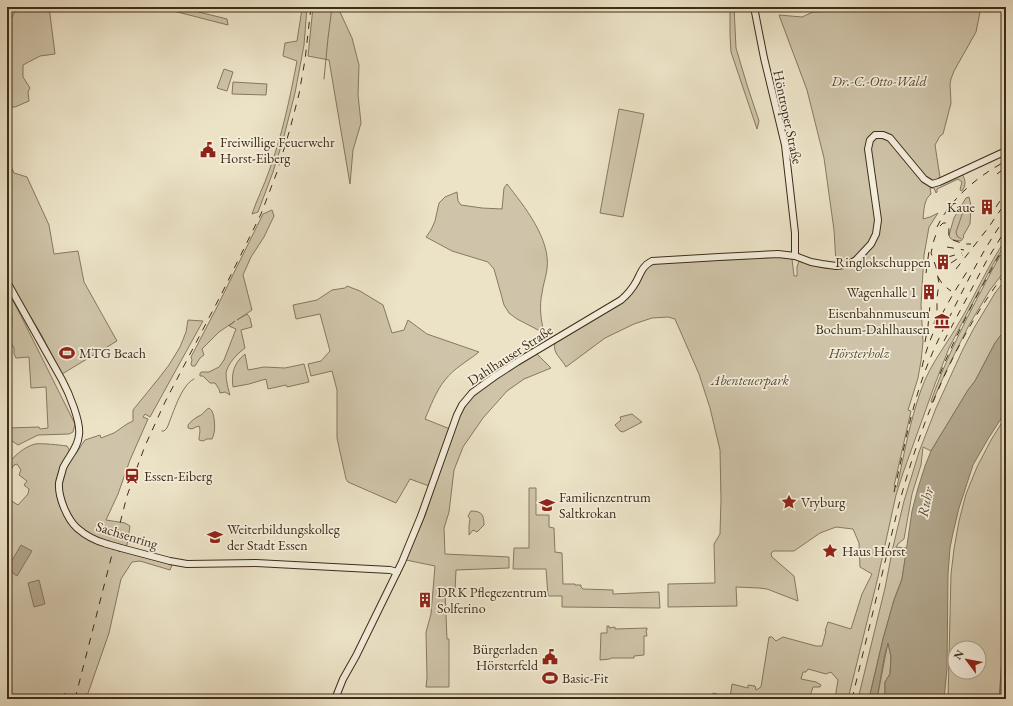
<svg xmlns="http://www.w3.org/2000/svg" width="1013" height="706" font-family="'EB Garamond',serif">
<rect width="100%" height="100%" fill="#ece3c7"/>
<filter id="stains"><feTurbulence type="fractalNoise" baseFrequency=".005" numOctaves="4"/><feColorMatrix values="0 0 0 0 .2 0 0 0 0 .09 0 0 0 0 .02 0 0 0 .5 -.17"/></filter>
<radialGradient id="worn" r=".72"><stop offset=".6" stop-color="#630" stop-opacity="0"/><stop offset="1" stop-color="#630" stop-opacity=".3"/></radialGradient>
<!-- green -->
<g fill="#cfc4a9" stroke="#877860" fill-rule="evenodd">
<path d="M 16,7 L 49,7 L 55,54 L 40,56 L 23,65 L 23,77 L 30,88 L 28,92 L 29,101 L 15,107 L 7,107 L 7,25 C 12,19 14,14 16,7 Z"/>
<polygon points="158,7 179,7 227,19 228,25"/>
<path d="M 307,7 L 304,45 L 295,93 L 283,140 L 273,172 L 258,212 L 252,214 C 257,199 264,186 269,171 C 282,136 290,98 297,61 L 283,56 L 285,43 L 297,41 L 302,9 Z"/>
<polygon points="313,7 339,7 340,12 352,38 359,65 358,95 361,123 353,150 350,184 329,60 308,56"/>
<polygon points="730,7 734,7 736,48 747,85 759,121 757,129 731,52 730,35"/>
<path d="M 886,7 L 981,7 L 976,32 L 954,71 L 951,79 L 950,84 L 951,103 L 943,134 L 940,136 L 935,145 L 941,184 L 962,174 C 966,180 966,186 962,191 L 960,190 L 962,182 L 958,179 L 937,189 L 937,192 L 936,193 L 934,188 L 930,188 L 931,194 C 924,199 924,210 923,219 L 930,217 L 938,213 L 929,227 L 924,255 L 921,305 L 923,342 L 921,361 L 918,378 L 908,410 L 911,411 L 894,486 L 897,487 C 904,454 910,421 921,390 C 930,364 947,344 960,321 C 976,294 988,265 1006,239 L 1006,242 L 991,268 L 949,348 L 935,384 L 903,473 L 896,495 L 878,577 L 848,699 L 836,699 L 836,692 L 838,680 L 831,672 L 826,674 L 808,669 L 806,672 L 803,672 L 801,679 L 816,682 L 821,685 L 820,687 L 813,687 L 810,696 L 810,699 L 714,699 L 713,693 L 730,698 L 732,684 L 748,688 L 748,685 L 755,686 L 756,690 L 761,687 L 769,637 L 772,637 L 776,641 L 783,637 L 816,646 L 822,646 L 826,631 L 825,631 L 828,622 L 851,629 L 862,594 L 872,574 L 860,567 L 859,543 L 853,529 L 836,527 L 820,533 L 794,551 L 773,551 L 771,554 L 772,557 L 794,576 L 798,601 L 767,589 L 759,588 L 736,587 L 737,606 L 668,607 L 668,584 L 715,583 L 714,544 L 720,534 L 721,499 L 720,450 L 710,408 L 699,374 L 675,319 L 668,317 L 652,318 L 634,324 L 605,338 L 566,367 C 562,359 552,353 555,343 L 624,301 L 647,267 L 656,263 L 785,257 L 792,259 L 794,276 L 797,276 L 797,267 L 799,261 L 824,268 L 836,268 L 853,260 L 836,264 L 834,230 L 824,158 L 807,90 L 779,15 L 802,17 L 813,12 L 884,9 Z"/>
<polygon points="224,69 233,72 227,91 217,88"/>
<polygon points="233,82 267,84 266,95 232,94"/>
<polygon points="619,109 644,114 623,217 600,213"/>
<polygon points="7,158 14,173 27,177 49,225 54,254 78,251 84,282 117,341 62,374 41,334 7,277"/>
<path d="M 507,184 C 524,206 551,239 547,269 C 546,277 543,285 542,293 C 539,307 541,320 544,333 L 517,319 L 509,313 L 504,305 L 501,294 L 494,269 L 488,262 L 452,251 L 426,237 L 431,230 L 435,221 L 439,203 L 445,197 L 457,192 L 458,201 L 461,205 L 482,208 L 502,209 L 504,188 Z"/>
<polygon points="969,197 971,206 970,224 963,236 964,237 961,241 953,240 950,238 949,235 954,218 966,198"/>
<path d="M 272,210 L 274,216 L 264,237 L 251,257 L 243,275 L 252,310 L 237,320 L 247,314 L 250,318 L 252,327 L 241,330 L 245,348 C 237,354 228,363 226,373 C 226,380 228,389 230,395 L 225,392 L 220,393 L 219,389 L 215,383 L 210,383 L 203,376 L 200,376 L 200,373 L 202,372 L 209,372 L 219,367 L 224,360 L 236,329 L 229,326 L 235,321 L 219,332 L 202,349 L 204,355 L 200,358 L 195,366 L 192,366 L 191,364 L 192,360 L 191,357 L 216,309 L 263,214 Z"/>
<path d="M 1006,246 L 1006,269 L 990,290 L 969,325 L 946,371 L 932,403 L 931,401 C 944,364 961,329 979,295 C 988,278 996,262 1006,246 Z"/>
<polygon points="1006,279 1006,333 1001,335 995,343 975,381 968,390 931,451 923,447 921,465 912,494 904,539 898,544 896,547 907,548 902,579 894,600 883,639 869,699 858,699 885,588 893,547 904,501 919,452 936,408 963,349 974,328 995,293"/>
<path d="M 347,286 L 360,291 L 383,305 L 392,333 L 404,330 L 408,320 L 427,334 L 479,352 C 468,361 454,368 445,380 C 436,391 431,405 425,419 L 450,429 L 429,486 L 410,479 L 396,503 L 348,482 L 346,479 L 337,438 L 337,390 L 332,371 L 311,376 L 308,364 L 321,361 L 330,351 L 320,314 L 296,319 L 293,305 L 317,300 L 332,290 L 345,288 Z"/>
<polygon points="7,290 20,314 75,424 73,432 69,434 38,435 18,445 12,441 7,440 7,428 39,427 40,429 48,428 46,387 31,388 29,357 16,358 14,354 14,348 12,345 11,341 12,316 9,312 7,312"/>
<path d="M 188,320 L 203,321 L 150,417 L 145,414 L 143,417 L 148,419 L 130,460 L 118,494 L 106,520 L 125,523 L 130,526 L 126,551 L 172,565 L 170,570 L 140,561 L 132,562 L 121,579 L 109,633 L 86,699 L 71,699 L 65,693 L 64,694 L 68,699 L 7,699 L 7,498 L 18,505 L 28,494 L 29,489 L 24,485 L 27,481 L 19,475 L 21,470 L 17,464 L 14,465 L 7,476 L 7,465 C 14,456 24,447 35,444 C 42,443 59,445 67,446 L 69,449 L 69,452 L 75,455 L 85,440 L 100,435 L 101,438 L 114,433 L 127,424 L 133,421 L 133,410 L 159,378 L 169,365 L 180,347 L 186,332 Z"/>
<polygon points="536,353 551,368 524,379 507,391 483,418 463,447 454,470 449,512 444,528 445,554 509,557 509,568 456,570 455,591 445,591 447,639 449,639 449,687 426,687 427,677 426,632 431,614 435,566 406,560 425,516 448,446 462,410 474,395 480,390"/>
<path d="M 245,354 L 248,370 L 264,367 L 285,368 L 304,364 L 309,382 L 287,387 L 286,385 L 268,389 L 266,379 L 249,384 L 233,387 C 231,373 234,363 245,354 Z"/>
<path d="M 209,408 L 212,411 C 215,418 216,432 212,439 L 207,439 L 203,441 L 199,440 C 199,435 201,431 199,426 L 196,427 L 192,429 L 188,428 L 188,425 C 192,420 195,418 201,415 C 204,413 205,410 209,408 Z"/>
<polygon points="632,414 642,422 623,432 620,431 615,425 621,420 620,417"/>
<path d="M 1006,416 L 1006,699 L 948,699 L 951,574 L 954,549 L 959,521 L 966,494 L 977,467 L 991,440 ZM 955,648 L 979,648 L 979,672 L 955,672 Z"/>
<polygon points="529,488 536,488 536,515 549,515 549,527 554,528 555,552 562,553 563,584 575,584 575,585 581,585 581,587 583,589 613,590 613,594 659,592 660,608 562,607 562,596 548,596 546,569 513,569 514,548 529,548"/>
<path d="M 471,511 C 482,511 484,515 484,525 L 477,532 L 473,530 L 469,535 L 469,526 L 470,519 L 468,516 Z"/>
<polygon points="607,626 609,626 609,628 615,627 615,629 647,628 647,630 646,630 647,636 644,636 644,655 634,656 634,658 611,658 610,659 600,660 601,633 607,633"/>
<polygon points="888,642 891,657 890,674 885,682 885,699 877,699"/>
</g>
<!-- water -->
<g fill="#b1a58b" stroke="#83755d">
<polygon points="1006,333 1006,411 988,439 973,465 959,508 953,533 950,548 948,574 947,669 944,699 885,699 885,682 890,674 891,657 888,643 884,658 877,699 869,699 883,639 894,600 902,579 912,511 918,488 925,466 931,451 968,390 975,381 995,343 1001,335"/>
<polygon points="21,545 32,551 17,576 7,569"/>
<polygon points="39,580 45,604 34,607 28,583"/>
<polygon points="1006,602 1006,699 999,699"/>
</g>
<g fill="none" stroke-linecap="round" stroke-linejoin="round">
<!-- stream -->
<g stroke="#83755d" stroke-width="1">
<polyline points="324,79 328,38 332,7"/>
<polyline points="961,239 957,236 956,232 965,206"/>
<path d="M 162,431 L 164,431 L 167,428 C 173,414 181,385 194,379"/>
</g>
<defs>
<g id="secondary">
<polyline points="754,7 764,58 785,145 795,233 795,256"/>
<path d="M 7,282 L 62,380 C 69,393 81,422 79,435 C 78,448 68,457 63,468 C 62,473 60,478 59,483 C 58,497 67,519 77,528 C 86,536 96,541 107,544"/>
<polyline points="121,548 170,561 187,564 256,563 390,570 397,572"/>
<path d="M 335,699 L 343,679 L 356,656 L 402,562 L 421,516 L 457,415 L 462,405 L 472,393 L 494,377 L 517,362 L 621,300 C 627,295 632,289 636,282 C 641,273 642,266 652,261 L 719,257 L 778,254 L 795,256 L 811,262 L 822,264 L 836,266 L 844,265 L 851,263 L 856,260 L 871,244 L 876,234 L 878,220 L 868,149 L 870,140 L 875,135 L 883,135 L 890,138 L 924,179 L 932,184 L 939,182 L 1006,151"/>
</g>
</defs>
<!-- secondary casing -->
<use href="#secondary" stroke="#3f2c17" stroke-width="8"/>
<!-- secondary -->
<use href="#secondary" stroke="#f3eddb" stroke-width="6"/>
<!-- rail -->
<g stroke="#3f2c17" stroke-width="1" stroke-dasharray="7 7" stroke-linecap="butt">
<polyline points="997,174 1006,167"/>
<polyline points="1001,179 1006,175"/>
<polyline points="996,207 1006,192"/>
<path d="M 940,226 L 943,223 L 947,223 C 951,228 947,234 950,239 L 964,244 L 971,244"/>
<path d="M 937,227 C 951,198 978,176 1006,161"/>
<polyline points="947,247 964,250"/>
<polyline points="948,257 962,253"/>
<polyline points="951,263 963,255"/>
<polyline points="956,269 988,228 1006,202"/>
<polyline points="926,273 929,251"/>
<polyline points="938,277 943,285 951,291"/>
<polyline points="934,324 937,310 937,298 939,283 936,267 931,253 934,240 938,229"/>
<polyline points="944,341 987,260 1006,229"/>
<polyline points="925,342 928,326 930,305"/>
<path d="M 922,367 C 930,331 950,298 970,267"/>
<path d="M 940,374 C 950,349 962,325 974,301 C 985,282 994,263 1006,244"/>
<path d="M 894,492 C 903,453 910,414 923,377 C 932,351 944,328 956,304 C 971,274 986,245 1006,217"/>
<polyline points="75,699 127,496 139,462 145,446 165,402 223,291 261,214 277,172 290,129 299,94 305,60 311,7"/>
<path d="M 852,699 L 898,508 C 920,425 953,341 1006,272"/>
</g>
<defs>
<polyline id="secondary-bridge" points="107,544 121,548"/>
</defs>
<!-- secondary-bridge casing -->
<use href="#secondary-bridge" stroke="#3f2c17" stroke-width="8" stroke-linecap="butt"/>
<!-- secondary-bridge -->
<use href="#secondary-bridge" stroke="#f3eddb" stroke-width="6"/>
</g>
<!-- icons -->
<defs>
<symbol id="civic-bare" viewBox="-9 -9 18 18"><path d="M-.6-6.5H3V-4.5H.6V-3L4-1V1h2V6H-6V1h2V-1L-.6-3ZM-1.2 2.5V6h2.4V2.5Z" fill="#8f2418" stroke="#f3eddb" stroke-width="2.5" paint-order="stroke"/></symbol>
<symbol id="building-bare" viewBox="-9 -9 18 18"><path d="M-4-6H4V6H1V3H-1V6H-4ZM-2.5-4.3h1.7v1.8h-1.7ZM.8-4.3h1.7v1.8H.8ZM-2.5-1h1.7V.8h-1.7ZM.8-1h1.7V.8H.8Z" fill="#8f2418" stroke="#f3eddb" stroke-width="2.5" paint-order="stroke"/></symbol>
<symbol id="museum-bare" viewBox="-9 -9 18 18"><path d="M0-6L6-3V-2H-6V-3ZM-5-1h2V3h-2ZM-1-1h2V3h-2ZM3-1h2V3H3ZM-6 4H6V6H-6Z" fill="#8f2418" stroke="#f3eddb" stroke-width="2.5" paint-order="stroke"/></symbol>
<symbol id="stadium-bare" viewBox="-9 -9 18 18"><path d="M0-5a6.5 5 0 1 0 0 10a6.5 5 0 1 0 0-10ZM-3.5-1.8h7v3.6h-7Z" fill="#8f2418" stroke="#f3eddb" stroke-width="2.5" paint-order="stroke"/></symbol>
<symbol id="station-bare" viewBox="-9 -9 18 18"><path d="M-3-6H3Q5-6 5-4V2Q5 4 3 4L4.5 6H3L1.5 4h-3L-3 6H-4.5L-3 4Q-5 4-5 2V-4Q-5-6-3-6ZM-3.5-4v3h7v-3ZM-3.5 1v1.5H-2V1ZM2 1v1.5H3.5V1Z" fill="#8f2418" stroke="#f3eddb" stroke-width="2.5" paint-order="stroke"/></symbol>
<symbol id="sight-bare" viewBox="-9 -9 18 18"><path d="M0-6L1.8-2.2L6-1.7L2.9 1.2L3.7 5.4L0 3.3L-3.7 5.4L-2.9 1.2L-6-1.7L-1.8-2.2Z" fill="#8f2418" stroke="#f3eddb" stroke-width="2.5" paint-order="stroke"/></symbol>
<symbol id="school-bare" viewBox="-9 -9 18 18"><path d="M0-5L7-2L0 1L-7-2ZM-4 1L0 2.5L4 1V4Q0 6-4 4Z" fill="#8f2418" stroke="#f3eddb" stroke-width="2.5" paint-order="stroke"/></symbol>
</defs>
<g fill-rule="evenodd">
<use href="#civic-bare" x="197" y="139" width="22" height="22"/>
<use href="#building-bare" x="976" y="196" width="22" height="22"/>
<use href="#building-bare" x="932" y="251" width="22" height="22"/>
<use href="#building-bare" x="918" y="281" width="22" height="22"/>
<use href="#museum-bare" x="931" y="310" width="22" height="22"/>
<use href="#stadium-bare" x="56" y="342" width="22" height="22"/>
<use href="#station-bare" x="121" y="465" width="22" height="22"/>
<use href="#sight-bare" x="778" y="491" width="22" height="22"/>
<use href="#school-bare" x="536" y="494" width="22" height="22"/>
<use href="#school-bare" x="204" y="526" width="22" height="22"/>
<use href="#sight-bare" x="819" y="540" width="22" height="22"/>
<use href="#building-bare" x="414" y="589" width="22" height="22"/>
<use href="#civic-bare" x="539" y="646" width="22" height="22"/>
<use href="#stadium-bare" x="539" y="667" width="22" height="22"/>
</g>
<g text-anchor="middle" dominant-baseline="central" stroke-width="3.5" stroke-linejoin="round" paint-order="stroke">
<!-- park labels -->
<g font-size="14" font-style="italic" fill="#5c4a34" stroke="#f3eddb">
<text x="879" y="81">Dr.-C.-Otto-Wald</text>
<text x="859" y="353">Hörsterholz</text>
<text x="750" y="380">Abenteuerpark</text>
</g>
<!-- street labels -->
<g font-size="14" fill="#3f2c17" stroke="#f3eddb">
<text transform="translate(788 117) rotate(78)">Höntroper Straße</text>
<text transform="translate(510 355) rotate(-33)">Dahlhauser Straße</text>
<text transform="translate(127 535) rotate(17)">Sachsenring</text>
</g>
<!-- poi labels -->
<g font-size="14" fill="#3f2c17" stroke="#f3eddb" text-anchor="start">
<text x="220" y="142">Freiwillige Feuerwehr<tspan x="220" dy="16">Horst-Eiberg</tspan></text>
<text x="975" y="207" text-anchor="end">Kaue</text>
<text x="931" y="262" text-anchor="end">Ringlokschuppen</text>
<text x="917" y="292" text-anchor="end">Wagenhalle 1</text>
<text x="930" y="313" text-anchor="end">Eisenbahnmuseum<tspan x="930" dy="16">Bochum-Dahlhausen</tspan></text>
<text x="79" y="353">MTG Beach</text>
<text x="144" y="476">Essen-Eiberg</text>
<text x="559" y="497">Familienzentrum<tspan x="559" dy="16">Saltkrokan</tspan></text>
<text x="801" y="502">Vryburg</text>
<text x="227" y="529">Weiterbildungskolleg<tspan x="227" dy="16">der Stadt Essen</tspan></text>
<text x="842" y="551">Haus Horst</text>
<text x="437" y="592">DRK Pflegezentrum<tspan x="437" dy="16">Solferino</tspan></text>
<text x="538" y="649" text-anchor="end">Bürgerladen<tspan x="538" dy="16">Hörsterfeld</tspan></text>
<text x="562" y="678">Basic-Fit</text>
</g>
<!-- water labels -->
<g font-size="15" font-style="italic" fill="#61503a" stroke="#f3eddb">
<text transform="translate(925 502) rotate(-78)">Ruhr</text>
</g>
</g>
<!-- margin -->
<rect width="1013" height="706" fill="none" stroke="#ece3c7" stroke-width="24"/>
<rect x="8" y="8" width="997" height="690" fill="none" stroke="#3f2c17" stroke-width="2"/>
<rect x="12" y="12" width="989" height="682" fill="none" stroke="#3f2c17"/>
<!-- north arrow -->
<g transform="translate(967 660) rotate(302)"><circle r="19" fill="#f3eddb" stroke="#aba08d"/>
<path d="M0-3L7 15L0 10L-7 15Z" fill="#8f2418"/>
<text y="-6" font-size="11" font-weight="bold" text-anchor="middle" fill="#3f2c17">N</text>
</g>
<rect width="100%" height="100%" filter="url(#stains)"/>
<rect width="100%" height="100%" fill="url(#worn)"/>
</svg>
